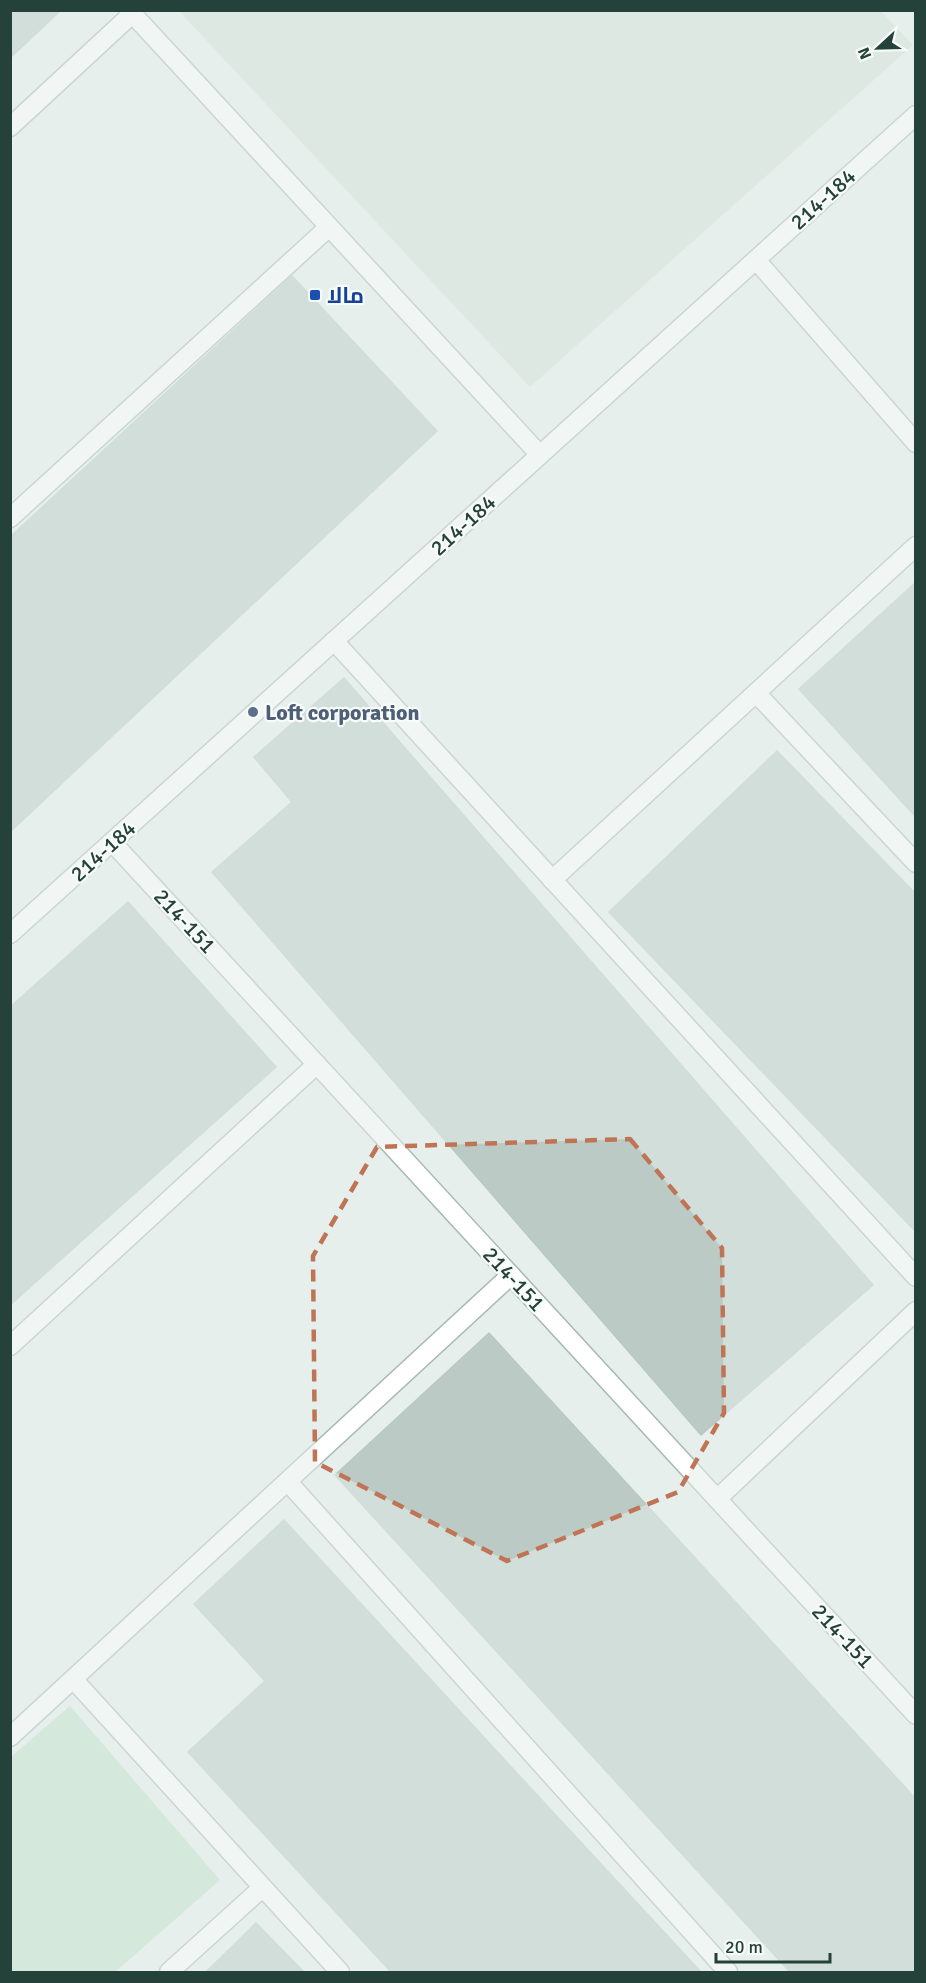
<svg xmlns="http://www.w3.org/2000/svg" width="926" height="1983" font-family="Signika,Cairo,sans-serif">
<rect width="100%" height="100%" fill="#e6efeb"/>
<!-- built -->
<polygon fill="#d4dfda" points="880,10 913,45 530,387 179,11"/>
<!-- green -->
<polygon fill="#bfe0c8" points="70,1706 220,1880 115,1972 11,1972 11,1757"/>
<!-- building -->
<g fill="#bbcac4" stroke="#b8c9c2" stroke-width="1.5">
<polygon points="10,10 61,10 10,58"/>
<polygon points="292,276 437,431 10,832 10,537"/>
<polygon points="915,583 915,816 799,689"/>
<polygon points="344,678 873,1285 701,1435 212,872 292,802 254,757"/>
<polygon points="777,751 915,893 915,1231 609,912"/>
<polygon points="128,902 276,1067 10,1305 10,1007"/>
<polygon points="489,1333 915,1798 915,1972 790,1972 335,1475"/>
<polygon points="284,1520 514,1770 701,1972 391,1972 272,1843 188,1752 265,1681 194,1604"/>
<polygon points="256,1923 304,1972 206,1972"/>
</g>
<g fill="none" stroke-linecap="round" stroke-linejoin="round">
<defs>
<g id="minor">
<polyline points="129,10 540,455"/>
<polyline points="10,127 132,14"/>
<polyline points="756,260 916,443"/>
<polyline points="10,518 329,227"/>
<polyline points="334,641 916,1277"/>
<polyline points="756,693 916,863"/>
<polyline points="112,842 916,1715"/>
<polyline points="552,880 916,546"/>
<polyline points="10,934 916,115"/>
<polyline points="10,1346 317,1064"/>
<polyline points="288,1482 728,1972"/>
<polyline points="717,1499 916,1311"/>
<polyline points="74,1680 340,1972"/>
<polyline points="10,1737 511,1275"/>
<polyline points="169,1972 262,1888"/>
</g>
</defs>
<!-- minor casing -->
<use href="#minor" stroke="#a8b8b2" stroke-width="21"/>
<!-- minor -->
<use href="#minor" stroke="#fff" stroke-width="18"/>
</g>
<!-- marked area -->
<path d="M0 0H926V1983H0ZM 630,1139 L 722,1248 L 724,1413 L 678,1492 L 507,1561 L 315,1462 L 313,1256 L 377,1147 Z" fill="#e6efeb" fill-opacity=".55" fill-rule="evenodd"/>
<path fill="none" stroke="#c07456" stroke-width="4.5" stroke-dasharray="12 8" stroke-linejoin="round" d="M 630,1139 L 722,1248 L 724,1413 L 678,1492 L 507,1561 L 315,1462 L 313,1256 L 377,1147 Z"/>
<!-- markers -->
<rect fill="#1a4fb4" stroke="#f7fbf9" stroke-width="2" x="309" y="289" width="12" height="12" rx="3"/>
<circle fill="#5c6f8a" stroke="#f7fbf9" stroke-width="2" cx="253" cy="712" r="6"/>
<g text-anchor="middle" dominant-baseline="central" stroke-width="4.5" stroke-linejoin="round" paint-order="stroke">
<!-- street labels -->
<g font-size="22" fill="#24423a" stroke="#f7fbf9">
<text transform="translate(823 199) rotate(-42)">214-184</text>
<text transform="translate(463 525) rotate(-42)">214-184</text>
<text transform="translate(103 851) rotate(-42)">214-184</text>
<text transform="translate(185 921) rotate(47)">214-151</text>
<text transform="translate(514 1279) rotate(47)">214-151</text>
<text transform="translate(843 1636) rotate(47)">214-151</text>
</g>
<!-- transit labels -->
<g font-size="22" font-weight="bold" fill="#164399" stroke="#f7fbf9" text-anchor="start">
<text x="327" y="295">مالا</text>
</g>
<!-- service labels -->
<g font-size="22" font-weight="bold" fill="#4e5e75" stroke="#f7fbf9" text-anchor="start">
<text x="265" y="712">Loft corporation</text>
</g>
</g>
<!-- border -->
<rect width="926" height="1983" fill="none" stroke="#24423a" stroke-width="24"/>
<!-- north arrow -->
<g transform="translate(878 48) rotate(248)" stroke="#f7fbf9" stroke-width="4.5" paint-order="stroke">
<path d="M0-4.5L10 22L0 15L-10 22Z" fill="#24423a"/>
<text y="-9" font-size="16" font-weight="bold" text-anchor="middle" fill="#24423a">N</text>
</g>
<!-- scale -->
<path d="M716 1953v9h114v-9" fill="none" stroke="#24423a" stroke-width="3"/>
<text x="725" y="1953" font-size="18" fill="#24423a" stroke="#f7fbf9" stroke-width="4.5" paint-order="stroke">20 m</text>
</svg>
